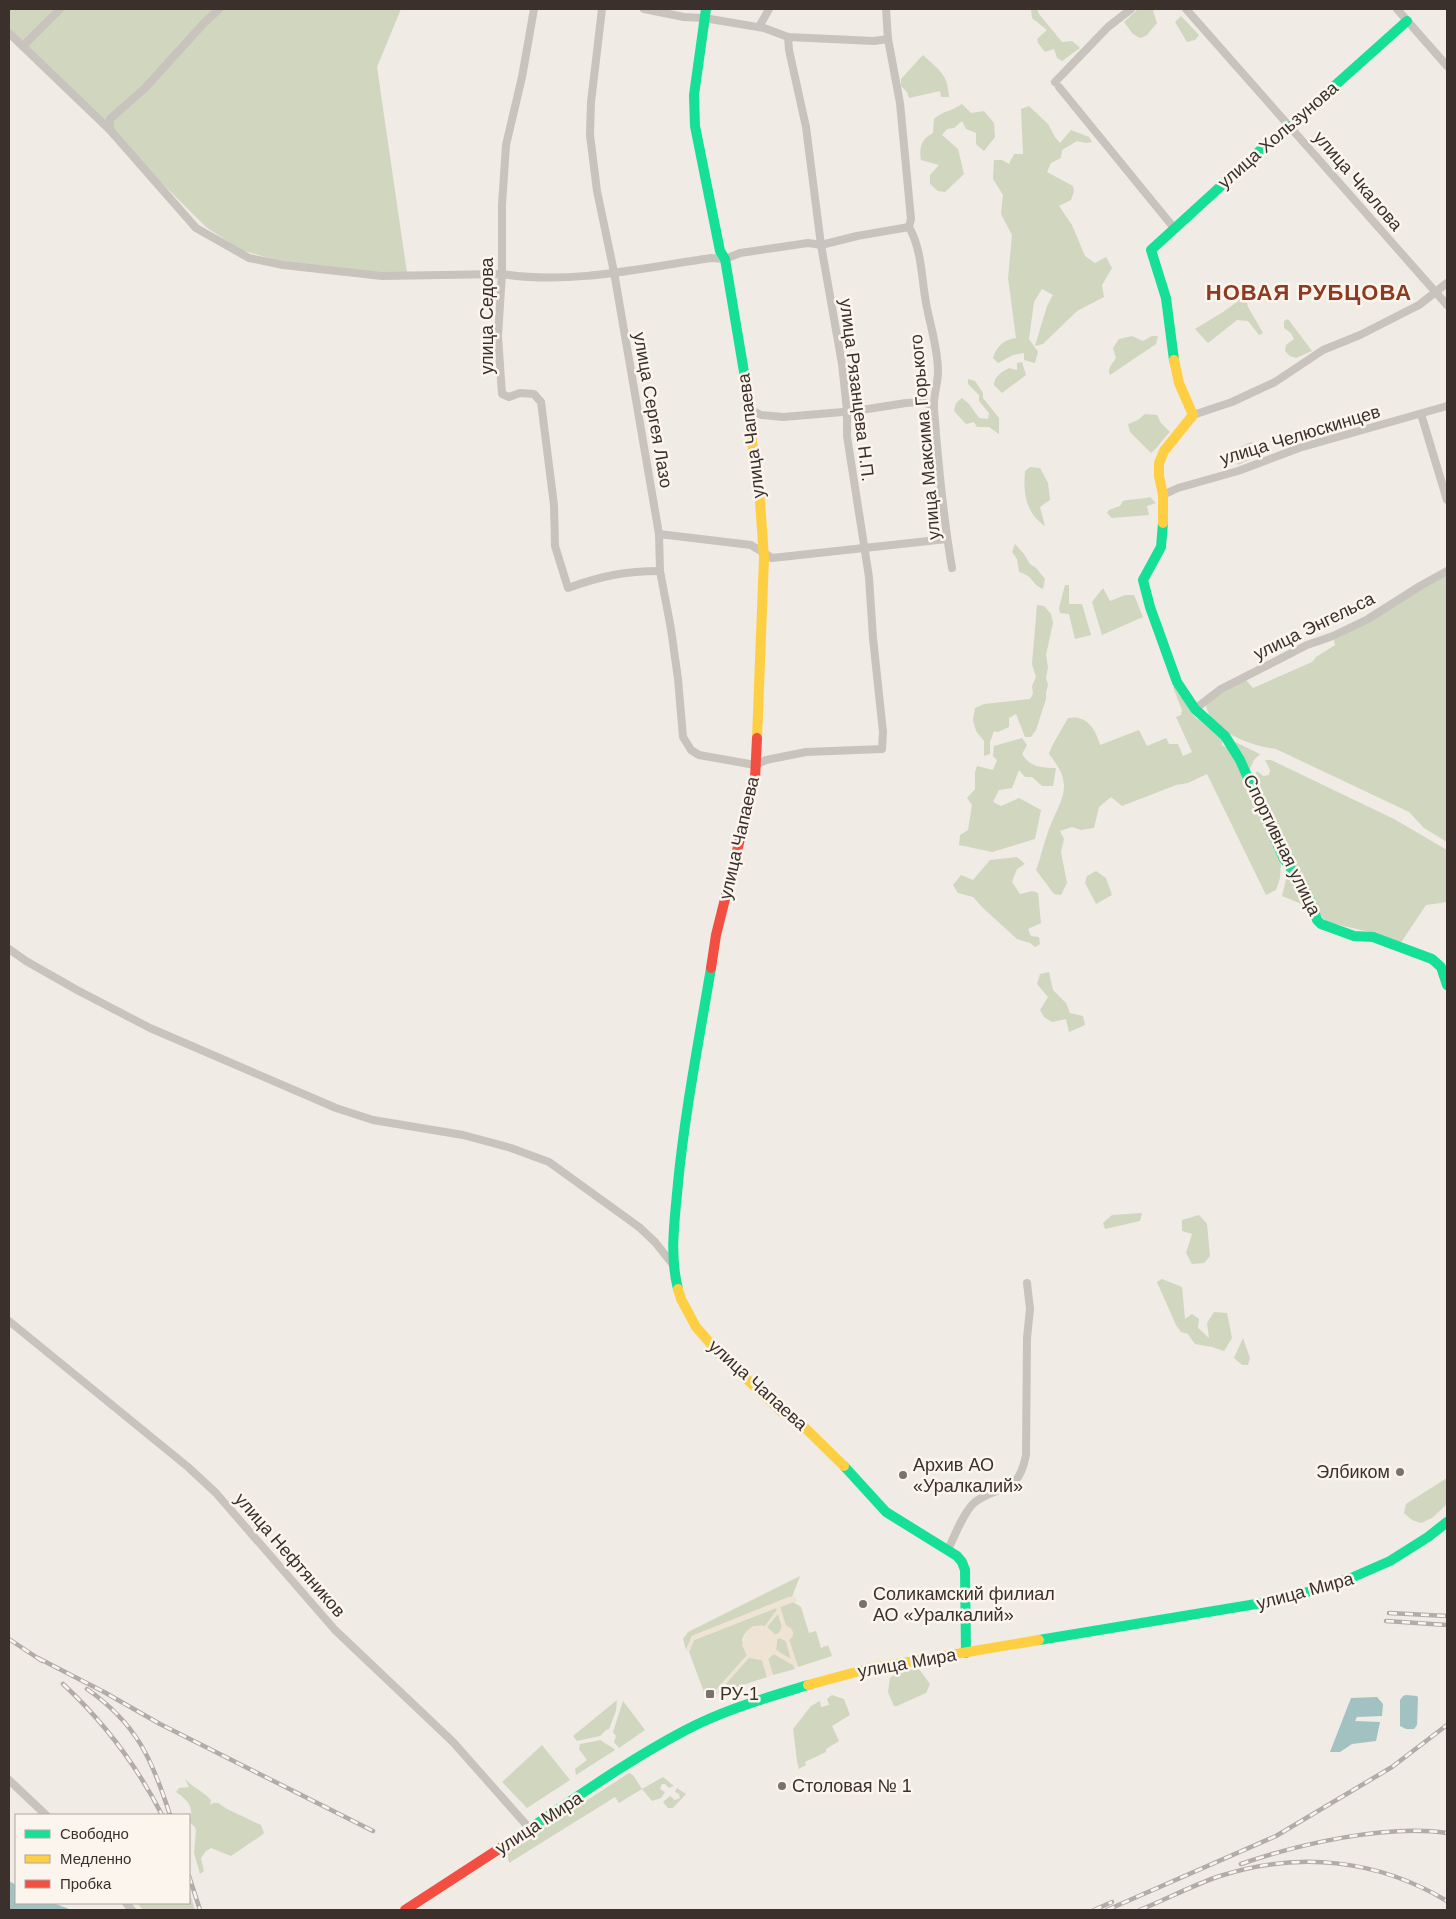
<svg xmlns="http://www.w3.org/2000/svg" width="1456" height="1919" font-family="Arial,sans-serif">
<rect width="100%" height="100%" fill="#f0ebe5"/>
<!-- green -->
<g fill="#d1d6bf">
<polygon points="9,9 401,9 377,67 407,273 307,269 241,250 206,227 9,31"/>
<polygon points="1031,9 1037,9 1039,14 1062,42 1072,41 1080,48 1062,61 1057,58 1054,49 1045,52 1038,43 1037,39 1047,30 1032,18"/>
<polygon points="1138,9 1156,9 1153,11 1157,23 1146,36 1140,38 1133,34 1124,22"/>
<polygon points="1181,16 1199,35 1195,40 1187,42 1175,22"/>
<path d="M 923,55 C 939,70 948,74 949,97 L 941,97 L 940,91 L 909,98 L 907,92 L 901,86 L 901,79 Z"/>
<path d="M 962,104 L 971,113 L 984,111 L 994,123 L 995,137 L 984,151 L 976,144 L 976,133 L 966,129 L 962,121 L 954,128 L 947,129 L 942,135 L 958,149 L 964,174 L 945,192 L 938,191 L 930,184 L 930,175 L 939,165 L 921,160 C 919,148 921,139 933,133 L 934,119 C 943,111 952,111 962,104 Z"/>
<path d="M 1029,106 L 1048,124 L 1055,137 L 1060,143 L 1071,130 L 1089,137 L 1092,142 L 1086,143 L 1077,141 L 1062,150 L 1061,158 L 1051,163 L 1047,172 L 1073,186 L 1074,191 L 1071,200 L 1059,206 L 1072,225 L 1085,256 L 1095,263 L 1106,257 L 1112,268 L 1102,285 L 1104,297 L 1077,311 L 1043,344 L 1035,346 L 1047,306 L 1053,295 L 1042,289 L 1034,302 L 1029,339 L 1038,352 L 1035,363 L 1024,360 L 1024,353 L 1013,355 L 998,363 L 993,358 C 997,346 1003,340 1016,338 L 1008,278 L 1012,235 L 1001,214 L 1003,195 L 993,179 L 994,160 L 1002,160 L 1009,164 L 1014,154 L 1023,154 L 1021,109 Z"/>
<polygon points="1246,298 1248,307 1263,333 1259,335 1248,321 1237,320 1208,343 1195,329 1223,312 1241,299"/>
<polygon points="1288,319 1312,351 1296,358 1290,356 1285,351 1286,345 1294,339 1291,333 1284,328 1284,321"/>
<path d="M 1132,336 L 1143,341 L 1152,336 L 1158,336 L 1156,344 L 1110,375 C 1107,368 1112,364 1116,358 L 1113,348 L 1119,339 Z"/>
<path d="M 1022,362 L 1026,375 L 1002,393 L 994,385 C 994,376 1002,372 1009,368 L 1017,370 L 1017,363 Z"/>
<polygon points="968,379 975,381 983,393 983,398 999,418 999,434 989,427 977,427 974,422 966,424 954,411 956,403 962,398 969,404 979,418 988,419 989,413 979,401 979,395 968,384"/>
<path d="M 1145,414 L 1157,415 L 1161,423 L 1170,432 C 1162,439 1159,447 1151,453 L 1130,432 L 1128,424 L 1138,420 Z"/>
<polygon points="1251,442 1256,444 1259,455 1238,465 1236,460 1233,457 1240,447"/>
<path d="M 1030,467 L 1040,468 L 1048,483 L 1050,500 L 1040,507 L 1045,526 C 1026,513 1023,494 1025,471 Z"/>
<path d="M 1150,497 L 1156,503 L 1147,506 L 1149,515 L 1112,518 L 1107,513 L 1109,510 L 1120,506 L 1123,501 C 1130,499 1145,499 1150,497 Z"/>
<path d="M 1015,544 L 1024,554 L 1030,564 L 1036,568 L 1045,579 L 1043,589 C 1031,584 1034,576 1019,572 L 1017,559 L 1012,552 Z"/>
<path d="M 1447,575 L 1447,842 L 1424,828 L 1409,812 L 1276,749 C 1252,746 1210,732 1206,705 C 1216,693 1232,686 1245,679 L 1253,688 L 1312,662 L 1316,657 L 1335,645 L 1334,640 L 1378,617 L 1424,587 Z"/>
<polygon points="1065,585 1069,585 1069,604 1082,604 1091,635 1075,639 1069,614 1060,613 1059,608"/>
<polygon points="1103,588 1110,601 1125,595 1134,595 1143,617 1102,635 1092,602"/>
<polygon points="1037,605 1044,606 1051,614 1053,623 1046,655 1048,667 1046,678 1048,685 1046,693 1046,699 1036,730 1031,737 1025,737 1016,714 1009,718 1009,727 998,732 994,731 990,742 990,754 984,756 984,741 976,731 973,720 975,708 984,704 1030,699 1033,694 1032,686 1036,677 1032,664"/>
<path d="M 1173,687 L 1176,687 L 1195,717 L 1222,738 L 1222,745 L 1225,747 L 1229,746 L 1281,860 L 1280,878 L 1276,890 L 1266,895 L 1207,774 L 1188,783 L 1176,785 L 1122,806 L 1111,797 L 1099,807 L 1094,828 L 1081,830 L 1072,827 L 1060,831 L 1064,839 L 1061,852 L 1067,883 L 1061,895 L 1054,894 L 1036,870 C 1041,857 1044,842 1049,829 C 1062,796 1075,786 1049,754 L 1052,746 L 1068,718 C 1087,714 1096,730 1100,745 L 1139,730 L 1147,746 L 1166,738 L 1169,744 L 1178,744 L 1183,756 L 1192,752 L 1176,717 L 1181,715 L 1182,710 Z"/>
<path d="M 1022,738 L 1027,745 L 1022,754 C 1030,767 1041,768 1056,768 L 1053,786 L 1042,786 L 1032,777 L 1025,777 L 1019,770 L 1012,788 L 999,790 L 993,802 L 1001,806 L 1019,798 L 1041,810 L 1035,839 L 992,852 L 959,845 L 960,835 L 968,830 L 972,805 L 967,798 L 975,789 L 975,772 L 977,766 L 993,770 L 997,760 L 993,756 L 994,746 Z"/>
<polygon points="1231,740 1260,754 1254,760 1248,773"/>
<polygon points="1265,760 1271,760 1394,819 1447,850 1447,902 1426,905 1400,944 1374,933 1327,922 1319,914 1285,855 1256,790 1254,778 1257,771 1263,776 1269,775 1270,770"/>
<polygon points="1017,857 1025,864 1017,869 1012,882 1020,894 1033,891 1038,893 1041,923 1028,929 1031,936 1039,937 1040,944 1035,947 1030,943 1017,939 983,908 973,897 958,893 953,885 961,875 973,880 990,860"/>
<polygon points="1096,871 1106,878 1112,895 1096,904 1085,883 1087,876"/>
<polygon points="1288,871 1294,877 1309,905 1304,905 1282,896"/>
<polygon points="1049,972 1053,990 1066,1003 1070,1013 1083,1016 1085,1025 1069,1032 1066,1019 1052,1022 1044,1017 1040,1010 1048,997 1037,984 1040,974"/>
<polygon points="1142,1213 1140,1221 1105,1229 1103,1223 1112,1215"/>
<polygon points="1199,1215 1207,1224 1210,1256 1204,1263 1192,1264 1186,1253 1192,1234 1182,1231 1182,1220"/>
<polygon points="1162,1279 1182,1287 1185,1319 1192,1314 1199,1319 1198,1328 1209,1338 1207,1323 1214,1312 1227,1313 1232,1338 1224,1351 1212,1347 1195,1344 1188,1334 1181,1332 1176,1325 1157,1282"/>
<polygon points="1243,1338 1250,1358 1248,1365 1242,1365 1234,1358"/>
<polygon points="1447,1478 1447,1504 1432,1518 1421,1523 1412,1520 1404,1513 1406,1504"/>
<polygon points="800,1576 792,1597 789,1597 692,1636 686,1650 683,1639 688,1632"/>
<polygon points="793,1602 801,1607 809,1633 816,1631 821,1648 828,1645 832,1656 798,1667 789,1640 791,1638 789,1627 786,1626 780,1607"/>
<path d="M 776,1608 L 777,1610 L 765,1626 C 754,1624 745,1630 742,1640 L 747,1655 L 716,1690 L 717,1694 L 714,1695 L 712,1690 L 704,1692 L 689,1652 L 694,1640 Z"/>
<polygon points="778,1613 782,1627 779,1633 775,1635 767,1627"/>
<polygon points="780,1638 786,1641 792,1660 776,1650 777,1639"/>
<polygon points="774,1654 793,1665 795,1669 773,1675 768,1659"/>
<polygon points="749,1657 762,1660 767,1677 725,1691 723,1687"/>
<polygon points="919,1669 930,1684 926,1693 897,1706 894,1706 888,1692 890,1678 900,1671"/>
<polygon points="832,1695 844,1699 850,1715 832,1726 839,1741 826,1749 826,1752 805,1762 806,1765 799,1769 797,1761 793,1729 811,1706 820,1701 821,1707 829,1705 827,1699"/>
<polygon points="617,1700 616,1711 609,1729 606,1730 600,1736 577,1741 573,1736"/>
<polygon points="623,1701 645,1730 619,1748 614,1742 616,1736 613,1732"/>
<path d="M 601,1740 C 606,1745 610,1745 615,1750 L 576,1775 L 575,1769 L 587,1760 L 579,1749 L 580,1744 Z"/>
<polygon points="542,1745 570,1780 527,1808 502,1782"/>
<polygon points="629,1773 633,1775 642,1789 663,1777 674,1786 669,1788 665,1784 662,1784 660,1789 665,1792 661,1798 652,1801 642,1789 619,1803 615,1797 509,1863 507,1852"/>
<path d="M 185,1779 C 193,1788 203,1791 211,1800 L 210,1805 L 213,1803 L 218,1803 L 227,1809 L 261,1825 L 264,1833 L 262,1835 L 231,1856 L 211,1848 L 206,1851 L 201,1858 L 204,1871 L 200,1874 L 194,1853 L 196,1830 L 194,1826 L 189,1822 C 195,1808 188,1800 176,1792 L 179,1788 L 189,1787 Z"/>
<polygon points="677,1788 686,1794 673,1808 668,1808 663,1802 670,1796 675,1800 680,1798 679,1794 675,1792"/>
<polygon points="189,1891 195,1910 143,1910 137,1903 189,1903"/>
</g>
<!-- plaza -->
<path fill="#eee3d5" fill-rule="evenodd" d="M 795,1596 L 797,1601 L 780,1607 L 786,1626 L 791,1628 L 793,1632 L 793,1636 L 789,1640 L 798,1667 L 795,1669 L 793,1665 L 774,1654 L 768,1659 L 773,1675 L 767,1677 L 762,1660 L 749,1658 L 723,1687 L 725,1691 L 717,1694 L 716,1690 L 747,1656 L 742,1645 L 746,1632 L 753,1626 L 765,1626 L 777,1610 L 776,1608 L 694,1640 L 689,1652 L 686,1650 L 692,1636 L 789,1597 ZM 778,1614 L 782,1627 L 779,1633 L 776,1635 L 767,1627 ZM 780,1638 L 786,1641 L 791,1660 L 776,1650 L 777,1639 Z"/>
<!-- water -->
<g fill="#a1c2c1">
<polygon points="1406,1695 1417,1696 1418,1698 1417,1725 1414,1729 1406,1729 1400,1726 1400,1700 1403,1696"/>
<polygon points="1377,1697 1383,1704 1382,1716 1357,1717 1355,1721 1380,1722 1376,1741 1352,1744 1340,1752 1330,1752 1351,1698"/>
<polygon points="9,1881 16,1885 16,1903 53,1903 72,1910 9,1910"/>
</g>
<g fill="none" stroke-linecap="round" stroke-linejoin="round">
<!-- street -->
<g stroke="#c9c3be" stroke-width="8">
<path d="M 534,9 L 522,77 L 506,145 L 502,205 L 502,274 L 498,336 L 502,394 L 509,397 L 520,393 L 534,394 L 541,402 L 554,505 L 555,546 L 568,588 C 601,576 625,571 660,571"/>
<polyline points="602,9 591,102 590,135 597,191 614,272 659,534 660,571 671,629 678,679 683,737 691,750 699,755 755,765 766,760 806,752 882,749 883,732 873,638 869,577 847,436 847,410 842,364 821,245 806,127 789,50 788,37"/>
<polyline points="644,9 684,17 704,18 764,28 788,37 874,41 888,39"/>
<path d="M 886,9 L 888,39 L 900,103 L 911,219 L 909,227 C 923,252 921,280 927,308 C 931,328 938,350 938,371 C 938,384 933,396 934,409 C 938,462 943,515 952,568"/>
<polyline points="1186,9 1447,305"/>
<polyline points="1397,9 1447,66"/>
<polyline points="759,27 769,9"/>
<path d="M 9,33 L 110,130 L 196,228 L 249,258 L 283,265 L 382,276 L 502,274 C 570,285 643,268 711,258 L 725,259 L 740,253 L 808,243 L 821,245 L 857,236 L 909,227"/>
<polyline points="23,46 60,9"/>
<polyline points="1055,82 1108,27 1131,9"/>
<polyline points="1059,87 1174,228"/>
<polyline points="110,130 110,119 145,88 204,23 219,9"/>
<polyline points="747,408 761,415 783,417 855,411 906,403 922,402 934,406"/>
<polyline points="1421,414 1447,500"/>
<polyline points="1193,415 1232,402 1275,382 1323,350 1360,335 1419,305 1447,283"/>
<polyline points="1163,495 1178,488 1238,471 1299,448 1447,406"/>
<polyline points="659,534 751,545 772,558 947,539"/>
<polyline points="1195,709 1221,689 1307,645 1333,636 1368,619 1420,586 1447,571"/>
<polyline points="9,949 26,961 77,990 150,1028 336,1108 373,1120 463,1135 511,1148 549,1162 639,1227 655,1242 674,1266"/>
<polyline points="9,1321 188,1467 216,1493 335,1630 453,1742 530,1829"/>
<path d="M 948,1550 C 954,1537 964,1511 975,1502 C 1001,1483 1018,1496 1026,1455 L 1027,1338 L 1030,1309 L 1027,1283"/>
<polyline points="9,1780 46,1815"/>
<polyline points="126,1903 132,1910"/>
</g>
<!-- fast -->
<g stroke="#16e098" stroke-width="10">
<polyline points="706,9 694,95 695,126 720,251 725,259 745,378 751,434"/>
<polyline points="1174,360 1166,298 1151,250 1266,145 1298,121 1312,106 1407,21"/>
<polyline points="1163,523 1161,547 1143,580 1150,607 1177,682 1195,709 1225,736 1240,760 1284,859 1301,882 1311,902 1317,920 1321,924 1354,936 1373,937 1432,959 1441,967 1447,985"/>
<path d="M 678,1289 C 669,1254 675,1219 678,1183 C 685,1111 699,1040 711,968"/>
<polyline points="844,1466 886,1512 957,1556 962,1562 965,1570 966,1653"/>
<polyline points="1039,1640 1286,1599 1351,1578 1390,1561 1428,1537 1447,1522"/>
<path d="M 505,1845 C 563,1807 623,1763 684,1731 C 723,1710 766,1698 808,1685"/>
</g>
<!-- slow -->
<g stroke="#ffcf43" stroke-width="10">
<polyline points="751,434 759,488 764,558 757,738"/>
<polyline points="1163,523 1163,495 1159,476 1159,463 1164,451 1193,415 1179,383 1174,360"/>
<polyline points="678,1289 681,1299 696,1327 717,1351 782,1412 801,1424 844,1466"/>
<polyline points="808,1685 867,1669 1039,1640"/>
</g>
<!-- jam -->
<g stroke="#f24e42" stroke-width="10">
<polyline points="711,968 716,935 755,779 757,738"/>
<polyline points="405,1910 505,1845"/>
</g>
<defs>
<g id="rail">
<polyline points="1389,1613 1447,1616"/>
<polyline points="1386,1621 1447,1625"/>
<polyline points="9,1639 42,1661"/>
<polyline points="38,1658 104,1692 160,1724 373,1831"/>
<path d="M 63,1684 C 104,1722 137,1766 162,1815"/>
<path d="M 87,1689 C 137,1724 152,1759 170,1815"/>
<path d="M 1241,1864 C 1299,1844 1386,1824 1447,1833"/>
<polyline points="189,1876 200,1910"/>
<polyline points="1094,1910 1112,1902"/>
<polyline points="1107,1910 1276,1836 1392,1767 1447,1725"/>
<path d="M 1140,1910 C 1167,1899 1193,1885 1220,1876 C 1298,1851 1377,1859 1447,1901"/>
</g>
</defs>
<!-- rail casing -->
<use href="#rail" stroke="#b1aca8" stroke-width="4.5"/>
<!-- rail -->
<use href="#rail" stroke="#fbf5ee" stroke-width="2.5" stroke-dasharray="8" stroke-linecap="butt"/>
</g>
<!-- markers -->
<g fill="#7a716c" stroke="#fbf5ee" stroke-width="2">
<circle cx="1400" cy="1472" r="5"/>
<circle cx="903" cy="1475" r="5"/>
<circle cx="863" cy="1604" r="5"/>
<rect x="705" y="1689" width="10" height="10" rx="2.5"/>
<circle cx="782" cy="1786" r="5"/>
</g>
<g text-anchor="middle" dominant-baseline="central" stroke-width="5" stroke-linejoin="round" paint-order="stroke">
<!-- street labels -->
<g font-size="18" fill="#3b302b" stroke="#fbf5ee">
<text transform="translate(1278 135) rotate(-41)">улица Хользунова</text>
<text transform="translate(1358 181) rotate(49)">улица Чкалова</text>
<text transform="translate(487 316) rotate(-90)">улица Седова</text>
<text transform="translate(857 390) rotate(83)">улица Рязанцева Н.П.</text>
<text transform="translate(653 410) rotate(80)">улица Сергея Лазо</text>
<text transform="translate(1300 435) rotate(-17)">улица Челюскинцев</text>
<text transform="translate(751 436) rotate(-97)">улица Чапаева</text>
<text transform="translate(925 437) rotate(-95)">улица Максима Горького</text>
<text transform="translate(1314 626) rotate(-26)">улица Энгельса</text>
<text transform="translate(739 838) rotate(-77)">улица Чапаева</text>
<text transform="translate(1282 845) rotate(64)">Спортивная улица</text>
<text transform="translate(758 1385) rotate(42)">улица Чапаева</text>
<text transform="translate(290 1555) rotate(49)">улица Нефтяников</text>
<text transform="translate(1305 1591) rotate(-15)">улица Мира</text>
<text transform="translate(907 1663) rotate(-10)">улица Мира</text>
<text transform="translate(539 1823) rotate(-33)">улица Мира</text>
</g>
<!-- poi labels -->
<g font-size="18" fill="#3b302b" stroke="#fbf5ee" text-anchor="start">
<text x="913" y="1465">Архив АО<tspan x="913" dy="21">«Уралкалий»</tspan></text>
<text x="1390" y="1472" text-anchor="end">Элбиком</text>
<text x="873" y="1594">Соликамский филиал<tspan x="873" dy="21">АО «Уралкалий»</tspan></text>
<text x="720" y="1694">РУ-1</text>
<text x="792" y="1786">Столовая № 1</text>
</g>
<!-- district labels -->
<g font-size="22" font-weight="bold" letter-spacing="1" fill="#8c3b22" stroke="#fbf5ee">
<text x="1309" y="292">НОВАЯ РУБЦОВА</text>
</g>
</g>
<!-- border -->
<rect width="1456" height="1919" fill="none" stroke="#3b302b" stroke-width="20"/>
<!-- legend -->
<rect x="15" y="1814" width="175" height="90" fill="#fbf5ee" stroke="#aea6a0"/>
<rect x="25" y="1830" width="25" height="8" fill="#16e098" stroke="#aea6a0"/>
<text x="60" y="1839" font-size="15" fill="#3b302b">Свободно</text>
<rect x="25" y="1855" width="25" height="8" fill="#ffcf43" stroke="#aea6a0"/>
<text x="60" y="1864" font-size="15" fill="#3b302b">Медленно</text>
<rect x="25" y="1880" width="25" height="8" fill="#f24e42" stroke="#aea6a0"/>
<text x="60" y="1889" font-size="15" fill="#3b302b">Пробка</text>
</svg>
